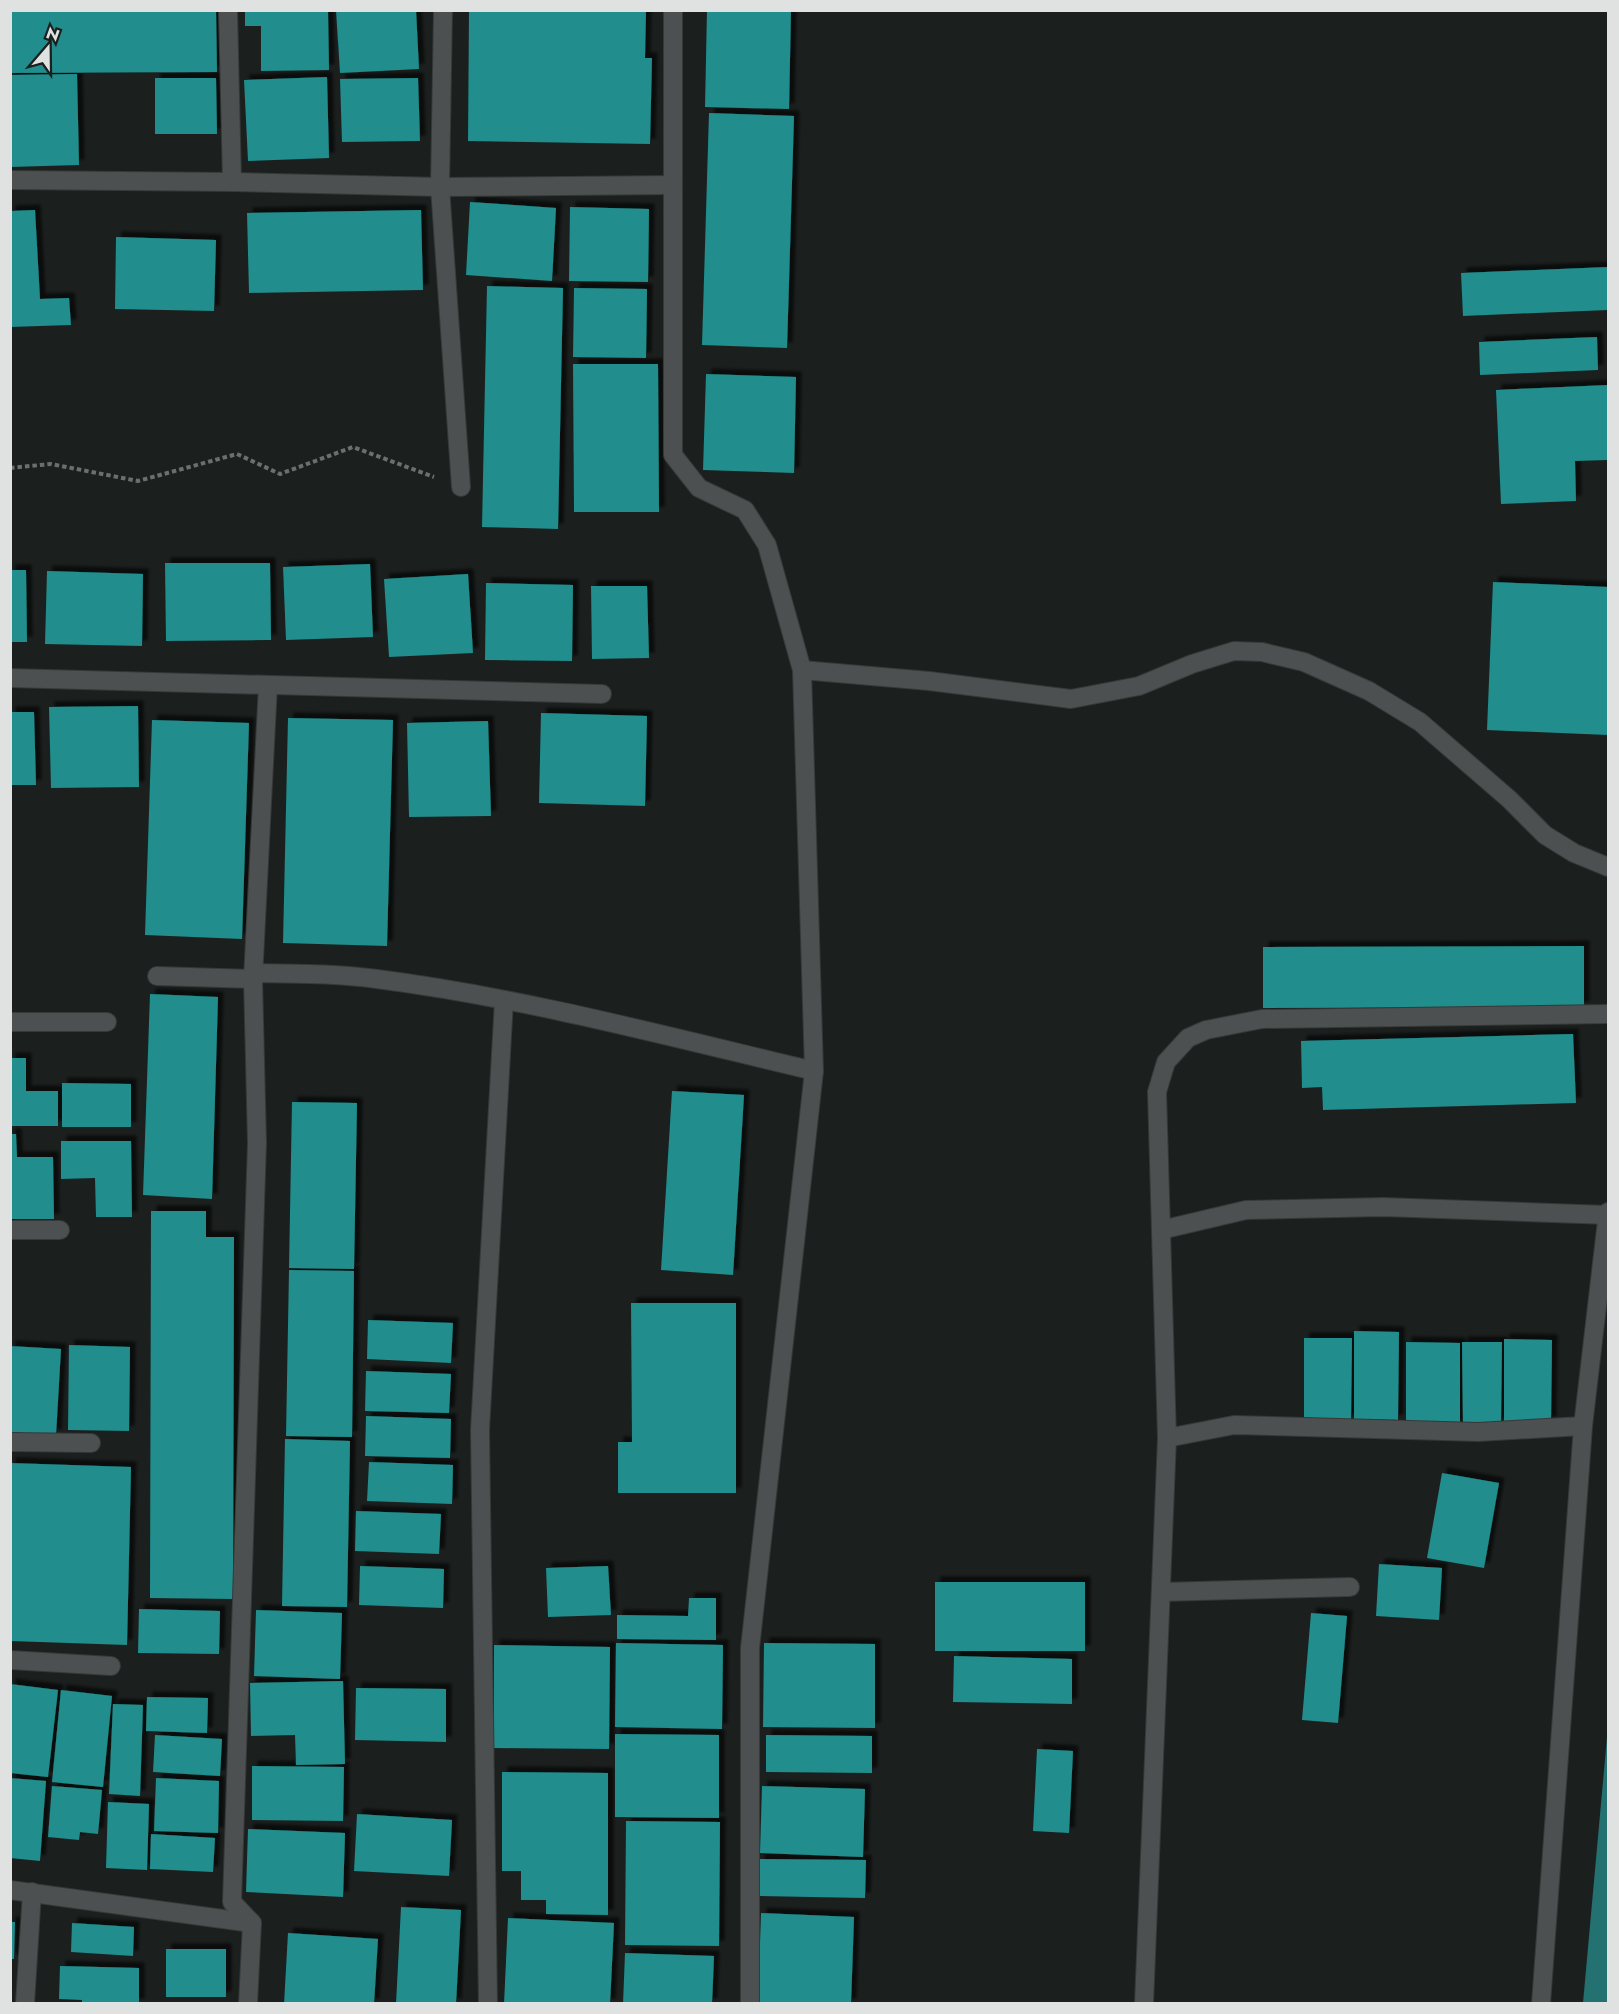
<svg xmlns="http://www.w3.org/2000/svg" width="1619" height="2014" font-family="Jost,sans-serif">
<defs>
<filter id="shadow"><feDropShadow dx="5.5" dy="-5.5" stdDeviation="1.5" flood-color="#0009"/></filter>
</defs>
<rect width="100%" height="100%" fill="#1b1f1e"/>
<!-- water -->
<polygon fill="#237171" points="1608,1726 1608,2003 1583,2003"/>
<!-- building -->
<g fill="#208d8d" filter="url(#shadow)">
<polygon points="10,10 216,10 217,72 10,73"/>
<polygon points="245,10 328,10 329,70 261,71 261,26 245,26"/>
<polygon points="336,10 416,10 419,69 340,73"/>
<polygon points="469,10 646,10 645,58 652,58 650,144 468,141"/>
<polygon points="707,10 791,10 789,109 705,107"/>
<polygon points="77,74 79,165 10,167 10,75"/>
<polygon points="327,77 329,158 248,161 244,80"/>
<polygon points="155,78 216,78 217,134 155,134"/>
<polygon points="418,78 420,141 342,142 340,79"/>
<polygon points="709,113 794,116 787,348 702,345"/>
<polygon points="470,202 556,208 552,281 466,275"/>
<polygon points="570,207 649,209 648,282 569,281"/>
<polygon points="35,210 40,299 69,298 71,325 10,327 10,211"/>
<polygon points="421,210 423,290 249,293 247,213"/>
<polygon points="116,237 216,240 214,311 115,309"/>
<polygon points="1608,267 1608,310 1463,316 1461,273"/>
<polygon points="487,286 563,288 558,529 482,527"/>
<polygon points="574,288 647,289 646,358 573,357"/>
<polygon points="1597,337 1598,370 1480,375 1479,342"/>
<polygon points="573,364 658,364 659,512 574,512"/>
<polygon points="706,374 796,377 794,473 703,470"/>
<polygon points="1608,385 1608,460 1575,461 1576,501 1501,504 1496,390"/>
<polygon points="165,563 270,563 271,640 166,641"/>
<polygon points="370,564 373,637 286,640 283,567"/>
<polygon points="10,570 26,570 27,642 10,642"/>
<polygon points="47,571 143,574 142,646 45,644"/>
<polygon points="468,574 473,653 389,657 384,579"/>
<polygon points="1493,582 1608,587 1608,735 1487,730"/>
<polygon points="486,583 573,585 572,661 485,660"/>
<polygon points="591,586 647,586 649,658 592,659"/>
<polygon points="138,706 139,787 51,788 49,707"/>
<polygon points="10,712 34,712 36,785 10,785"/>
<polygon points="541,713 647,716 645,806 539,803"/>
<polygon points="288,718 393,720 387,946 283,943"/>
<polygon points="152,720 249,723 242,939 145,935"/>
<polygon points="488,721 491,816 409,817 407,723"/>
<polygon points="1584,946 1584,1007 1263,1008 1263,947"/>
<polygon points="150,994 218,997 212,1199 143,1195"/>
<polygon points="1573,1034 1576,1103 1323,1110 1322,1087 1302,1088 1301,1041"/>
<polygon points="10,1058 26,1058 26,1091 58,1091 58,1126 10,1126"/>
<polygon points="62,1083 131,1084 131,1127 62,1127"/>
<polygon points="672,1091 744,1095 733,1275 661,1270"/>
<polygon points="292,1102 357,1103 354,1269 289,1268"/>
<polygon points="10,1134 16,1134 17,1157 53,1157 54,1219 10,1219"/>
<polygon points="61,1141 131,1141 132,1217 96,1217 95,1178 61,1179"/>
<polygon points="151,1211 206,1211 206,1237 234,1237 233,1599 150,1598"/>
<polygon points="289,1270 354,1271 352,1437 286,1436"/>
<polygon points="631,1303 736,1303 736,1493 618,1493 618,1442 632,1442"/>
<polygon points="368,1320 453,1323 451,1363 367,1359"/>
<polygon points="1354,1331 1399,1332 1398,1420 1354,1419"/>
<polygon points="1304,1338 1352,1338 1351,1420 1304,1420"/>
<polygon points="1504,1339 1552,1340 1551,1422 1504,1421"/>
<polygon points="1406,1342 1460,1343 1460,1425 1406,1425"/>
<polygon points="1462,1342 1502,1342 1501,1423 1463,1423"/>
<polygon points="69,1345 130,1347 129,1431 68,1430"/>
<polygon points="10,1346 61,1349 56,1435 10,1432"/>
<polygon points="366,1371 451,1374 449,1413 365,1411"/>
<polygon points="366,1416 451,1419 450,1458 365,1456"/>
<polygon points="285,1439 350,1441 347,1607 282,1606"/>
<polygon points="369,1462 453,1465 452,1504 367,1501"/>
<polygon points="10,1463 131,1467 127,1645 10,1641"/>
<polygon points="1442,1473 1499,1483 1484,1568 1427,1558"/>
<polygon points="356,1511 441,1514 439,1554 355,1551"/>
<polygon points="1379,1564 1442,1568 1439,1620 1376,1616"/>
<polygon points="360,1566 444,1569 443,1608 359,1605"/>
<polygon points="608,1566 611,1615 548,1617 546,1568"/>
<rect x="935" y="1582" width="150" height="69"/>
<polygon points="689,1598 716,1598 716,1640 617,1639 617,1615 688,1616"/>
<polygon points="139,1609 220,1611 219,1654 138,1653"/>
<polygon points="256,1610 342,1613 340,1679 254,1676"/>
<polygon points="1311,1613 1347,1616 1338,1723 1302,1720"/>
<polygon points="616,1643 723,1645 722,1729 615,1727"/>
<polygon points="764,1643 875,1644 875,1728 763,1727"/>
<polygon points="494,1645 610,1647 609,1749 494,1748"/>
<polygon points="954,1656 1072,1659 1072,1704 953,1702"/>
<polygon points="343,1681 345,1764 296,1765 295,1735 251,1736 250,1683"/>
<polygon points="10,1684 58,1690 48,1777 10,1773"/>
<polygon points="356,1688 446,1689 446,1742 355,1740"/>
<polygon points="61,1690 112,1696 103,1787 52,1782"/>
<polygon points="147,1697 208,1698 207,1733 146,1731"/>
<polygon points="113,1704 143,1705 140,1796 109,1794"/>
<polygon points="615,1734 719,1735 719,1818 615,1817"/>
<polygon points="155,1735 222,1739 220,1776 153,1772"/>
<polygon points="766,1735 872,1736 872,1773 766,1772"/>
<polygon points="1037,1749 1073,1751 1069,1833 1033,1831"/>
<polygon points="252,1766 344,1767 343,1821 252,1820"/>
<polygon points="502,1772 608,1773 608,1915 546,1914 546,1900 521,1900 521,1871 502,1871"/>
<polygon points="10,1778 46,1781 40,1861 10,1858"/>
<polygon points="156,1778 219,1781 218,1833 154,1831"/>
<polygon points="52,1786 102,1790 98,1834 80,1832 79,1840 48,1837"/>
<polygon points="762,1786 865,1789 863,1857 760,1853"/>
<polygon points="108,1802 149,1804 147,1870 106,1868"/>
<polygon points="357,1814 452,1820 449,1876 354,1871"/>
<polygon points="626,1821 720,1822 719,1946 625,1945"/>
<polygon points="248,1829 345,1833 343,1897 246,1892"/>
<polygon points="151,1834 215,1838 213,1872 150,1869"/>
<polygon points="759,1859 866,1860 865,1898 759,1896"/>
<polygon points="401,1907 461,1910 456,2004 396,2004"/>
<polygon points="761,1913 854,1917 851,2004 758,2004"/>
<polygon points="508,1918 614,1923 610,2004 504,2004"/>
<polygon points="10,1922 15,1922 14,1959 10,1959"/>
<polygon points="72,1923 134,1927 133,1956 71,1952"/>
<polygon points="288,1933 378,1939 374,2004 284,2004"/>
<rect x="166" y="1949" width="60" height="48"/>
<polygon points="625,1953 714,1956 712,2004 623,2004"/>
<polygon points="60,1966 139,1968 139,2004 82,2004 82,2000 59,1999"/>
</g>
<g fill="none" stroke-linecap="round" stroke-linejoin="round">
<defs>
<g id="minor">
<polyline points="228,10 232,182"/>
<polyline points="443,10 440,187 461,487"/>
<polyline points="673,10 673,455 699,488 745,510 767,545 802,670 814,1071 750,1648 750,2004"/>
<polyline points="10,180 232,182 440,187 673,185"/>
<polyline points="802,670 929,681 1071,699 1139,686 1192,664 1234,651 1262,652 1304,662 1369,691 1420,722 1509,799 1545,835 1574,853 1608,867"/>
<polyline points="10,678 602,694"/>
<path d="M 254,973 C 295,974 336,973 377,979 C 525,998 670,1037 814,1071"/>
<polyline points="157,976 253,979"/>
<polyline points="10,1022 107,1022"/>
<polyline points="10,1230 60,1230"/>
<polyline points="1161,1230 1246,1210 1383,1207 1608,1215"/>
<polyline points="1167,1438 1234,1425 1478,1432 1583,1426"/>
<polyline points="10,1442 91,1443"/>
<polyline points="1161,1592 1350,1587"/>
<polyline points="10,1660 111,1666"/>
<polyline points="10,1890 252,1923"/>
<polyline points="25,2004 32,1892"/>
<polyline points="248,2004 252,1923 232,1902 257,1143 253,979 268,685"/>
<polyline points="488,2004 480,1430 504,1000"/>
<polyline points="1144,2004 1167,1438 1157,1092 1166,1062 1188,1038 1206,1030 1262,1019 1608,1014"/>
<polyline points="1541,2004 1583,1426 1608,1212"/>
</g>
</defs>
<!-- minor casing -->
<use href="#minor" stroke="#363938" stroke-width="20"/>
<!-- path -->
<polyline stroke="#6c6f6f" stroke-width="4" stroke-dasharray="4.5 3" stroke-linecap="butt" points="10,468 51,464 138,481 237,454 280,474 353,447 434,477"/>
<!-- minor -->
<use href="#minor" stroke="#4c5050" stroke-width="18"/>
</g>
<!-- border -->
<rect width="1619" height="2014" fill="none" stroke="#e0e2e2" stroke-width="24"/>
<!-- north arrow -->
<g transform="translate(48 48) rotate(20)" stroke="#1b1f1e" stroke-width="4.5" paint-order="stroke">
<path d="M0-4.5L10 22L0 15L-10 22Z" fill="#e0e2e2"/>
<text y="-9" font-size="16" font-weight="bold" text-anchor="middle" fill="#e0e2e2">N</text>
</g>
</svg>
